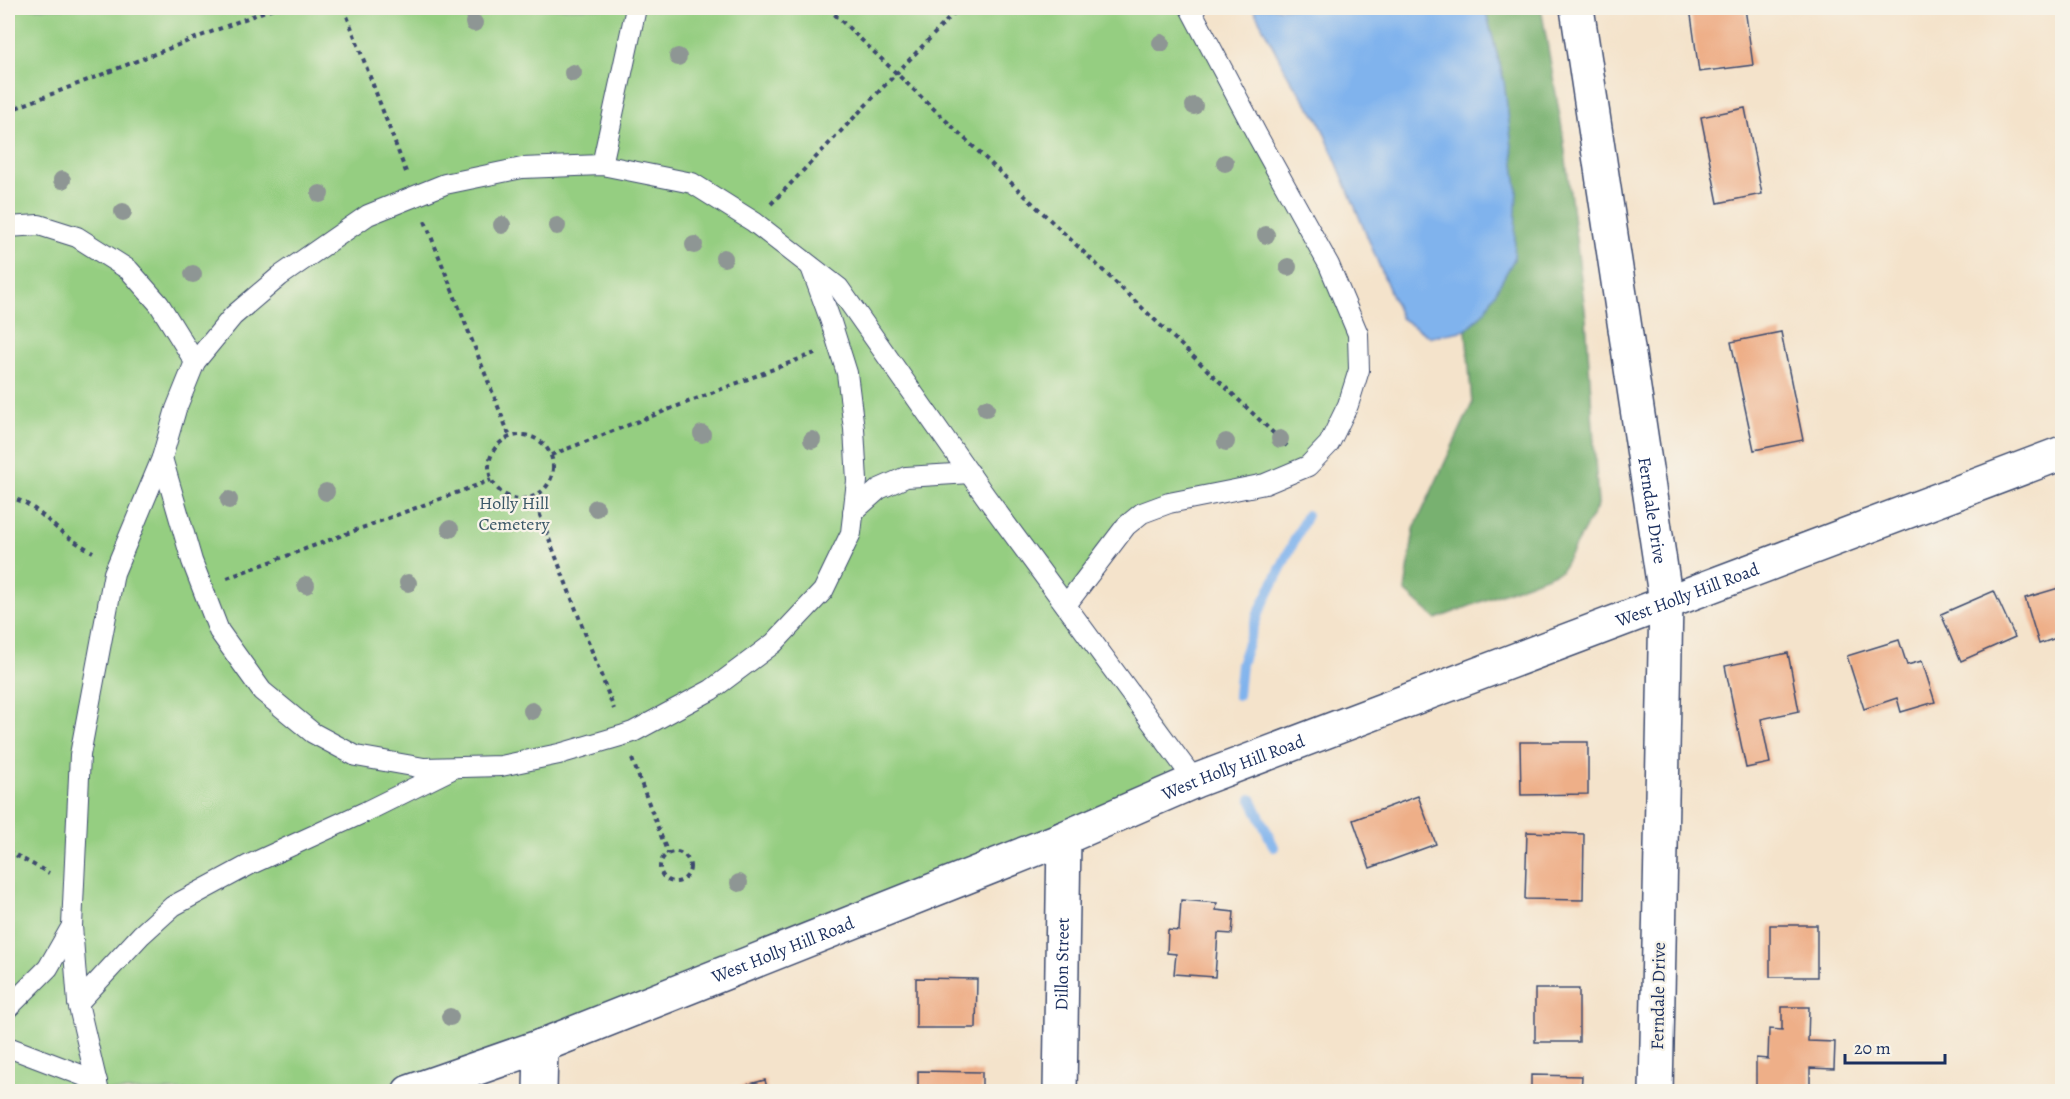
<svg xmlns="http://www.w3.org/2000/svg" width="2070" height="1099" font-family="Alegreya,serif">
<rect width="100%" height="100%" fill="#f7f3e8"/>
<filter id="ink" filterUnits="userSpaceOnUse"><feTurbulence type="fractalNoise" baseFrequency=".0167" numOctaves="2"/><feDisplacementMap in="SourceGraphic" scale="12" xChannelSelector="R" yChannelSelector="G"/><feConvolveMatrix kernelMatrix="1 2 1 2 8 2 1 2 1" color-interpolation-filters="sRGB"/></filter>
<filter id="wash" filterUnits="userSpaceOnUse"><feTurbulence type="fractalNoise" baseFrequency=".008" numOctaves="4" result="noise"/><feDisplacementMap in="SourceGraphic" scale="24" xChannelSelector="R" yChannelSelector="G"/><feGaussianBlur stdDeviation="1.35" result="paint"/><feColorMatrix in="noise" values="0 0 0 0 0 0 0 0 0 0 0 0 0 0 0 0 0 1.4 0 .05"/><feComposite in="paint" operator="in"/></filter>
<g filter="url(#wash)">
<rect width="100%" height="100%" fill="#f4e3cb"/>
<!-- green -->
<polygon fill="#95ce81" stroke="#587e70" stroke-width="1.5" points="8,8 1190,8 1329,265 1359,370 1308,466 1142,513 1067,605 1195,781 409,1091 8,1091"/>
<!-- forest -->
<polygon fill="#78b16f" stroke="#4a7066" stroke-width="1.5" points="1485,8 1541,8 1562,128 1586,318 1598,505 1561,571 1436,619 1405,591 1414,529 1472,404 1466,330 1485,311 1504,81"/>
<!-- water -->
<polygon fill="#80b3ed" stroke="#4e71a6" stroke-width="1.5" points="1253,8 1485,8 1504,81 1517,188 1514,259 1485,311 1466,330 1430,337 1401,318 1319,120 1290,79"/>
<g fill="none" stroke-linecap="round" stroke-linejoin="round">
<!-- stream -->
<g stroke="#80b3ed" stroke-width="10">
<polyline points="1238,695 1241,664 1258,614 1307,515"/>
<polyline points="1251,799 1274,847"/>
</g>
</g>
<g id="blocks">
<!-- building -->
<g fill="#eeaf88">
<polygon points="1690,8 1745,8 1753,65 1699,72"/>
<polygon points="1745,108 1762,194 1718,203 1701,117"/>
<polygon points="1781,332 1803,440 1754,450 1731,342"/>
<polygon points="2062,587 2062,636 2039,644 2025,598"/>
<polygon points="1994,591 2015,637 1961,661 1941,614"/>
<polygon points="1899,640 1907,665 1922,661 1935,702 1901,712 1897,698 1864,709 1847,656"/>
<polygon points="1788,653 1799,711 1761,719 1770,763 1746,768 1725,666"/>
<polygon points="1520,742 1588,742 1588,794 1521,795"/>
<polygon points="1418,796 1436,844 1370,868 1353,820"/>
<polygon points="1527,832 1584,834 1583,900 1525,899"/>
<polygon points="1181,900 1217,903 1216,910 1234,912 1232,934 1218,933 1215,977 1174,974 1176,954 1167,953 1168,930 1179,931"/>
<rect x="1770" y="925" width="47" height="52"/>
<polygon points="916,978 977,979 976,1028 916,1028"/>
<rect x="1535" y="989" width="44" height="53"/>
<polygon points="1782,1007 1809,1007 1808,1041 1835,1042 1834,1069 1810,1068 1810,1089 1756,1088 1756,1058 1768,1059 1769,1029 1782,1030"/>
<polygon points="918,1071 982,1072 982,1092 918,1092"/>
<polygon points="1531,1075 1582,1076 1581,1092 1531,1092"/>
<polygon points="765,1080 768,1092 723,1092 723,1091"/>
</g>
</g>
</g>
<g filter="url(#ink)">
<use href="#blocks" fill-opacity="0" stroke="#3c4a6e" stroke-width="1.5"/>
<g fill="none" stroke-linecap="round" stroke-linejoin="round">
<defs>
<g id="service">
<polyline points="602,165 636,8"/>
<polyline points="8,227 39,225 77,237 129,270 159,304 195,362"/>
<polyline points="162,458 192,561 219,631 262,691 313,733 356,756 424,768 501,766 559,754 624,735 633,732 711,690 774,643 823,591 851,533 857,481 854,429 847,373 830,319 811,267"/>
<polyline points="853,512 879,489 906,477 970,473"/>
<polyline points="1066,605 1126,526 1142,513 1169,503 1265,484 1308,466 1329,444 1348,405 1359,370 1358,334 1329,265 1257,135 1190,8"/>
<polyline points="78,1003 141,935 173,906 249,865 365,812 450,770"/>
<polyline points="8,1008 48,968 72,926"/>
<polyline points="8,1047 97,1081"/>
<polyline points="99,1092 78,1003 72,926 80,755 114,573 162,458 176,409 195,362 233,316 280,276 368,215 445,184 522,168 602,165 692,183 754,222 839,288 986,497 1195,781"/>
</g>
<g id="minor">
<path id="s1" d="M 1577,8 L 1666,602 L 1656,1092"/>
<polyline points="540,1092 541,1046"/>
<path id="s2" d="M 1060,1092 L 1064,838"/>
</g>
<g id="tertiary">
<path id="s3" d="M 409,1092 L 541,1046 L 1064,838 L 1195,781 L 2062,453"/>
</g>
</defs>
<!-- service casing -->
<use href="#service" stroke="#3c4a6e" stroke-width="22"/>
<!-- minor casing -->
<use href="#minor" stroke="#3c4a6e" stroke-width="36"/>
<!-- tertiary casing -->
<use href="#tertiary" stroke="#3c4a6e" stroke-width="36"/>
<!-- path -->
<g stroke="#3c4a6e" stroke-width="4" stroke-dasharray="4.5 4.5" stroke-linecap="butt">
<polyline points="344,8 406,172"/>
<polyline points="828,8 1288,447"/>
<polyline points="8,111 273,8"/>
<polyline points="771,204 959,8"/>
<polyline points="425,221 510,437"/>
<circle cx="521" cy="467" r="32"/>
<polyline points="551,455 815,353"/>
<polyline points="533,497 614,709"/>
<path d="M 8,499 C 25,496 48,521 60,531 C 70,539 82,546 93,552"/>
<polyline points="227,578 491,480"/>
<polyline points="632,759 668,854"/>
<polyline points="8,851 49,873"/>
<circle cx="675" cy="867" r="15"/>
</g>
<!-- service -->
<use href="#service" stroke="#fff" stroke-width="20"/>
<!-- minor -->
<use href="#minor" stroke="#fff" stroke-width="33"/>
<!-- tertiary -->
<use href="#tertiary" stroke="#fff" stroke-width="33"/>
</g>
<!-- trees -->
<g fill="#8e9694">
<circle cx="474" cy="23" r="9"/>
<circle cx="1161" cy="43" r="9"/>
<circle cx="678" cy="57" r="9"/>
<circle cx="573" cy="73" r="9"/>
<circle cx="1194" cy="106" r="9"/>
<circle cx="1225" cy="163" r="9"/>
<circle cx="62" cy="180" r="9"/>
<circle cx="320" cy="194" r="9"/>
<circle cx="123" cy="212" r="9"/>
<circle cx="502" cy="225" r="9"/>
<circle cx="557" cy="226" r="9"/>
<circle cx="1266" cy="235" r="9"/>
<circle cx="694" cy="245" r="9"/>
<circle cx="724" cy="258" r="9"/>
<circle cx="1288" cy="267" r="9"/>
<circle cx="193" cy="274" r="9"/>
<circle cx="986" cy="408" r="9"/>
<circle cx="702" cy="434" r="9"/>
<circle cx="1280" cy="439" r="9"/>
<circle cx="812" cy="440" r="9"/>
<circle cx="1226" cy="442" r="9"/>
<circle cx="326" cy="492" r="9"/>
<circle cx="229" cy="500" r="9"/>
<circle cx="596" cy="508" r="9"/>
<circle cx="450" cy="529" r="9"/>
<circle cx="408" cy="583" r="9"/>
<circle cx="306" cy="585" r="9"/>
<circle cx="532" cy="711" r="9"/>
<circle cx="739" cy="883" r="9"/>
<circle cx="450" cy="1017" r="9"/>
</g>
</g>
<g text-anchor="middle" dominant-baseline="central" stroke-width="4.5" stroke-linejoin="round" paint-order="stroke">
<!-- park labels -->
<g font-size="18" fill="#3a5767" stroke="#f7f3e8">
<text x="514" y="503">Holly Hill<tspan x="514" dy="21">Cemetery</tspan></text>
</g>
<!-- street labels -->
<g font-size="18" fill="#1b2f5e" stroke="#f7f3e8">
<text stroke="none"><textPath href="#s1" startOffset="508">Ferndale Drive</textPath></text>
<text stroke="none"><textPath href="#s3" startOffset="1372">West Holly Hill Road</textPath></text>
<text stroke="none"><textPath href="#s3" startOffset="886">West Holly Hill Road</textPath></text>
<text stroke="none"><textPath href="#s3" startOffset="400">West Holly Hill Road</textPath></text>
<text stroke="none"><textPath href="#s2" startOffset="128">Dillon Street</textPath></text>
<text transform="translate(1658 996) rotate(-89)">Ferndale Drive</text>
</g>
</g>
<!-- margin -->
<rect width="2070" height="1099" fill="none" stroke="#f7f3e8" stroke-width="30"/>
<!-- scale -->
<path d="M1845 1054v9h100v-9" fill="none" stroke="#1b2f5e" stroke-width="3"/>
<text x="1854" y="1054" font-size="18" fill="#1b2f5e" stroke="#f7f3e8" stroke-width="4.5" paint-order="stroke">20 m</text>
</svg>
